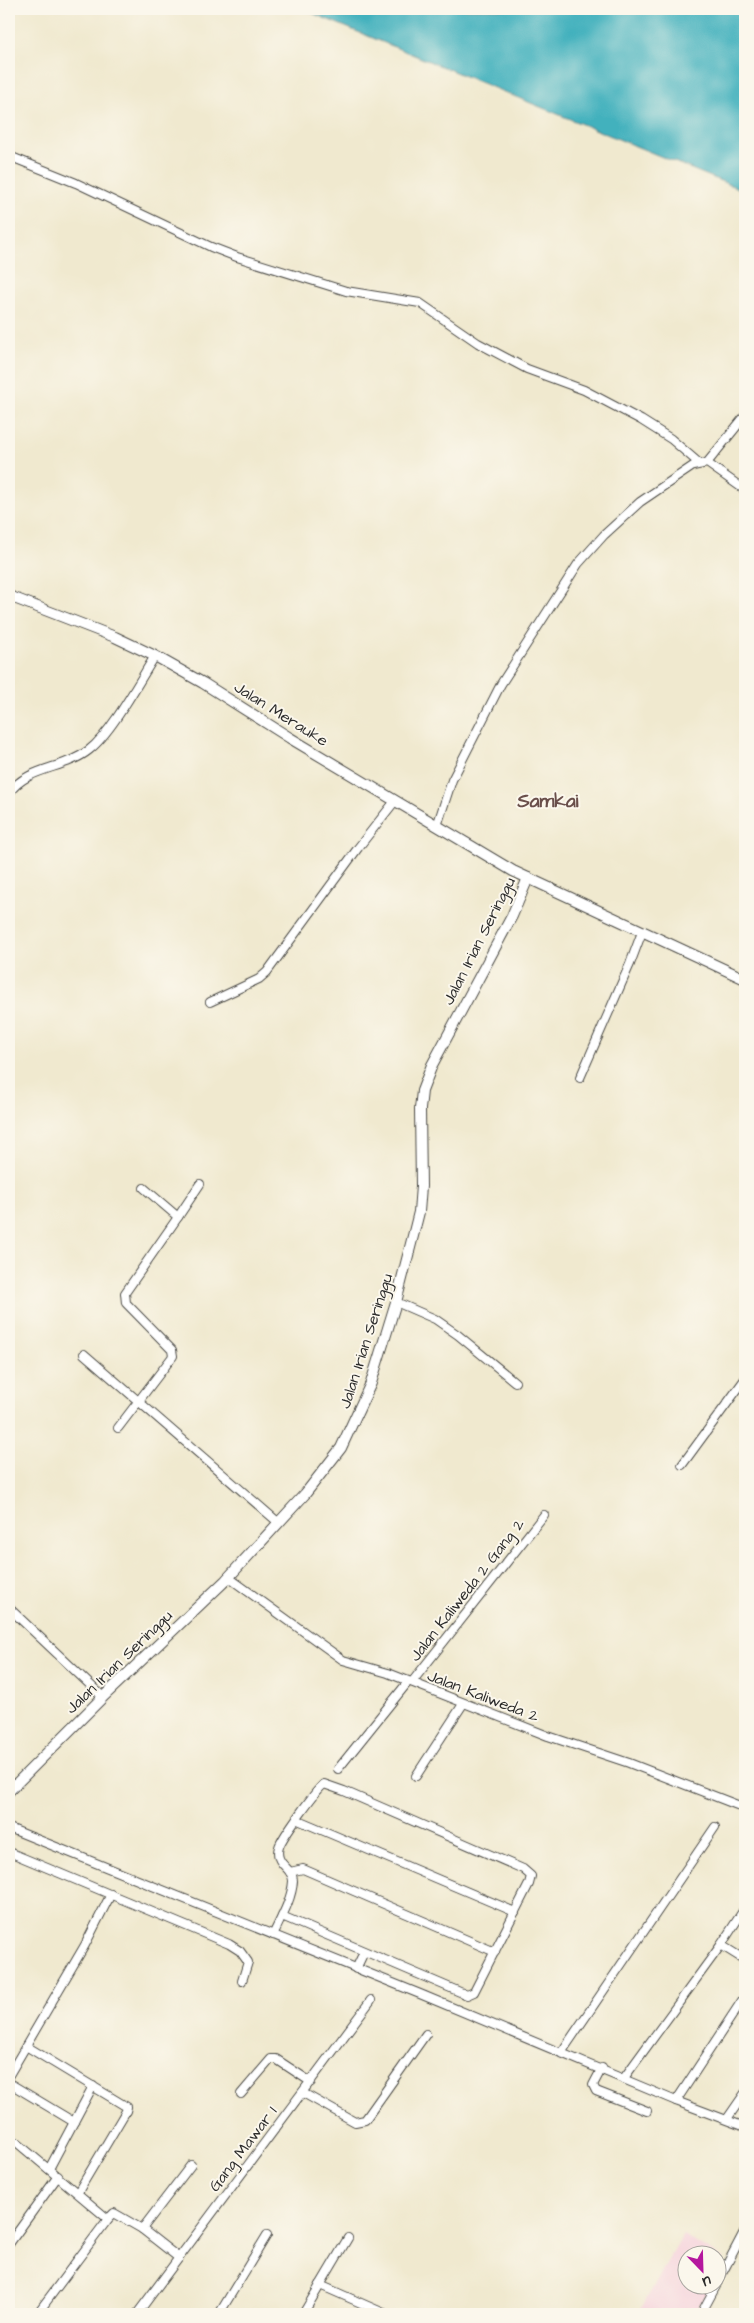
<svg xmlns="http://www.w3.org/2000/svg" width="754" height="2323" font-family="'Architects Daughter',sans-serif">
<rect width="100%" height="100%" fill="#fbf7ec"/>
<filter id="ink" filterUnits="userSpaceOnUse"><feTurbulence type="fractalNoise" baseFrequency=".02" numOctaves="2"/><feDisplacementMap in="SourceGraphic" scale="10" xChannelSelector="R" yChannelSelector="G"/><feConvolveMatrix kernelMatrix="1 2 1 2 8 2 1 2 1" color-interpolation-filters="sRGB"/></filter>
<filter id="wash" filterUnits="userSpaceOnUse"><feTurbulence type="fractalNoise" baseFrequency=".0096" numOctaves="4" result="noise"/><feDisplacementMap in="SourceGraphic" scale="20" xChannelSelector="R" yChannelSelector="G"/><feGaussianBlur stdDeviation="1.12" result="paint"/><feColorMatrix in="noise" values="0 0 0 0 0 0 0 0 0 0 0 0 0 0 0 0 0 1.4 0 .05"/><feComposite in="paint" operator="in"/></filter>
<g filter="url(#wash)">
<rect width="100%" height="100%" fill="#f0e9cf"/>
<!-- built -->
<polygon fill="#f5cfda" points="683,2235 723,2259 717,2272 716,2256 686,2256 686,2286 710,2286 695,2314 638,2314"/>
<!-- water -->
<polygon fill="#42b1bd" stroke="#366e74" points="302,9 745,9 745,191"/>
</g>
<g filter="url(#ink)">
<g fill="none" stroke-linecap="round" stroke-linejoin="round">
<defs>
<g id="minor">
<polyline points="9,156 76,183 211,247 237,257 346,291 420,303 478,343 527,369 584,390 641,420 671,439 700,464"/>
<polyline points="707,463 745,416"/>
<path d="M 9,793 C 28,766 64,770 89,750 C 112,732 138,683 155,656"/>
<polyline points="437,826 452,780 501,684 578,564 604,535 640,502 693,466 707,463 745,490"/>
<polyline points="210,1002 259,979 267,972 358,848 395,801"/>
<polyline points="580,1078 630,964 642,932"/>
<polyline points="178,1217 200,1184"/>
<polyline points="396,1302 435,1319 458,1335 515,1382"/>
<polyline points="84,1354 279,1523"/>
<polyline points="118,1428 173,1356 172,1350 126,1303 125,1293 178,1217 144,1188"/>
<polyline points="682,1465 745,1379"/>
<polyline points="228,1577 343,1660 388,1673 548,1736 629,1763 745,1808"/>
<polyline points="9,1608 103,1697"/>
<polyline points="412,1682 544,1515"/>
<polyline points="338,1769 408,1682"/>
<polyline points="416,1776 463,1704"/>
<polyline points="298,1820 515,1912"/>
<polyline points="9,1828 420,1994 676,2101 745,2127"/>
<polyline points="9,1852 229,1944 240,1951 248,1962 242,1981"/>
<polyline points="290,1872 303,1869 495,1952"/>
<path d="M 273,1935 C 281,1918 292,1899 293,1881 C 293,1870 282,1867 279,1858 C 278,1855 278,1850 279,1847 C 282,1837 316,1790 324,1784 L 344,1791 L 523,1869 L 531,1876 L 529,1884 L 474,1992 L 467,1995 L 282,1916"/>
<polyline points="721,1945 745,1960"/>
<polyline points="356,1969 364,1952"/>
<polyline points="26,2046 127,2107 126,2111 78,2192"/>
<polyline points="561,2053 715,1827"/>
<polyline points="602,2068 593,2085 596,2091 647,2111"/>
<polyline points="9,2075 85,1945 111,1894"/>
<polyline points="624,2078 721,1945 745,1908"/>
<polyline points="9,2083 74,2122"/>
<polyline points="303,2093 355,2122 365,2120 426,2034"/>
<polyline points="241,2094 271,2059 276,2059 311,2082"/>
<polyline points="676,2101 745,1996"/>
<polyline points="727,2119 745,2093"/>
<polyline points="9,2136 108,2219"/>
<polyline points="49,2169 93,2086"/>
<polyline points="142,2229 191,2165"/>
<polyline points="9,2244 58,2176"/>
<polyline points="320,2285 386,2314"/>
<polyline points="716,2285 745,2230"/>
<polyline points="37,2314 108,2219 114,2213 142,2229 179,2258"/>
<polyline points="137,2314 371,2000"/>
<polyline points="219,2314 267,2235"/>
<polyline points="303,2314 348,2238"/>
<polyline points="701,2314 716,2286"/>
</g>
<g id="tertiary">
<polyline points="9,596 115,637 155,656 203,683 290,738 513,871 745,979"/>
<polyline points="9,1791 103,1697 226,1580 305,1494 341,1448 371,1383 396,1302 414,1232 419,1212 421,1186 420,1109 422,1091 432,1065 512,916 528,878"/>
</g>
</defs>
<!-- minor casing -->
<use href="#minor" stroke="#494844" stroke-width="10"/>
<!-- tertiary casing -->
<use href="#tertiary" stroke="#494844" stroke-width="12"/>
<!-- minor -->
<use href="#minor" stroke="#fff" stroke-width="8"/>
<!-- tertiary -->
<use href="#tertiary" stroke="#fff" stroke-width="10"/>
</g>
</g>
<g text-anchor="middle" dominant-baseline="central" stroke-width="4" stroke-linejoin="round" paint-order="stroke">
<!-- street labels -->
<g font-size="16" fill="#2b2b2b" stroke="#fbf7ec">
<text transform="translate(281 714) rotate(32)">Jalan Merauke</text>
<text transform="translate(479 941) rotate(-63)">Jalan Irian Seringgu</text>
<text transform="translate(366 1341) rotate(-72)">Jalan Irian Seringgu</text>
<text transform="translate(467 1590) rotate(-52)">Jalan Kaliweda 2 Gang 2</text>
<text transform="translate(119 1662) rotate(-44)">Jalan Irian Seringgu</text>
<text transform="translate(483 1696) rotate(21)">Jalan Kaliweda 2</text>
<text transform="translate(243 2149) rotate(-53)">Gang Mawar 1</text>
</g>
<!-- quarter labels -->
<g font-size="19" font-weight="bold" fill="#6a4f4b" stroke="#fbf7ec">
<text x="548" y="801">Samkai</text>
</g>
</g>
<!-- margin -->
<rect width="754" height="2323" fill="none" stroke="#fbf7ec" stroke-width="30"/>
<!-- north arrow -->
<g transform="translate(702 2270) rotate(157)"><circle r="24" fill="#fbf7ec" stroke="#a8a59f"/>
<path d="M0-4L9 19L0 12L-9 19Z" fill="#b5179e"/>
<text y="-8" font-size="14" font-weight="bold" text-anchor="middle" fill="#2b2b2b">U</text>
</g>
</svg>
